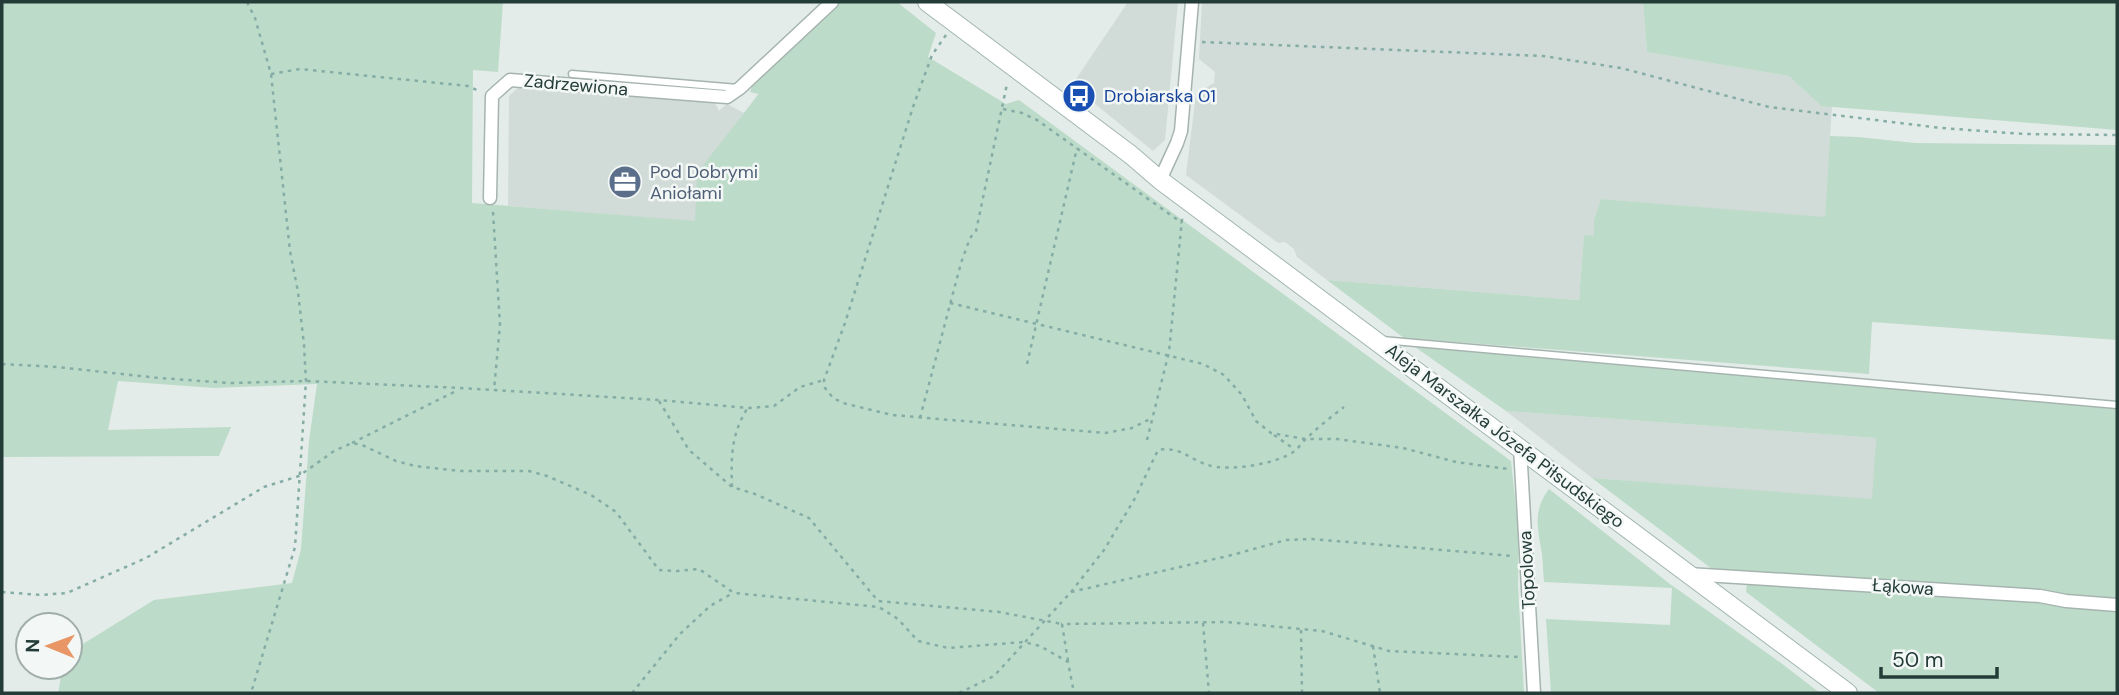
<svg xmlns="http://www.w3.org/2000/svg" width="2119" height="695" font-family="'DM Sans',sans-serif">
<rect width="100%" height="100%" fill="#e3ece9"/>
<!-- built -->
<g fill="#d1dbd8">
<polygon points="1128,2 1178,2 1165,140 1153,151 1072,85"/>
<polygon points="1202,2 1643,2 1647,52 1789,76 1821,106 1832,106 1825,218 1601,199 1594,219 1594,236 1584,236 1579,300 1327,280 1297,257 1294,249 1285,242 1278,243 1186,175 1196,94 1214,83 1215,72 1199,59"/>
<polygon points="520,86 715,103 719,111 727,104 744,113 759,93 759,227 508,206 509,96"/>
<polygon points="1506,411 1876,438 1873,500 1592,478"/>
</g>
<!-- green -->
<g fill="#bddbc9">
<polygon points="2,2 503,2 498,72 473,70 472,203 695,221 697,173 759,94 750,92 753,84 838,2 897,2 936,33 928,57 1006,104 1019,100 1511,461 1519,536 1518,585 1524,693 58,693 63,667 70,667 70,652 154,600 292,583 301,549 309,441 317,384 214,388 118,381 108,430 231,427 219,456 2,457"/>
<polygon points="1643,2 2098,2 2117,3 2117,130 1821,106 1789,76 1647,52"/>
<polygon points="1830,136 1858,137 1915,143 2117,145 2117,340 1872,322 1869,374 1404,338 1327,280 1579,300 1584,235 1594,236 1594,219 1601,199 1825,217"/>
<polygon points="1415,347 2117,409 2117,599 1712,569 1592,478 1872,499 1876,438 1506,411"/>
<path d="M 1549,489 L 1670,584 L 1781,663 L 1820,693 L 1551,693 L 1546,619 L 1670,625 L 1672,588 L 1544,582 C 1543,573 1543,563 1542,554 C 1538,530 1532,511 1549,489 Z"/>
<polygon points="1747,583 2004,599 2117,610 2117,693 1879,693 1746,592"/>
</g>
<g fill="none" stroke-linecap="round" stroke-linejoin="round">
<defs>
<g id="service">
<polyline points="572,74 738,88"/>
<polyline points="1382,340 2117,405"/>
</g>
<g id="minor">
<polyline points="1160,180 1177,143 1181,131 1192,2"/>
<polyline points="490,198 492,96 510,80 727,97 740,88 832,2"/>
<polyline points="1520,447 1534,693"/>
<polyline points="1688,574 2040,596 2066,601 2117,605"/>
</g>
<polyline id="secondary" points="927,2 1131,155 1160,180 1848,693"/>
</defs>
<!-- service casing -->
<use href="#service" stroke="#a6b4b0" stroke-width="9"/>
<!-- minor casing -->
<use href="#minor" stroke="#a6b4b0" stroke-width="15"/>
<!-- secondary casing -->
<use href="#secondary" stroke="#a2b6b2" stroke-width="20"/>
<!-- path -->
<g stroke="#85ada6" stroke-width="2.5" stroke-dasharray="3.5 5" stroke-linecap="butt">
<polyline points="247,2 255,18 271,74 290,251 298,292 304,345 306,381 295,547 251,693"/>
<polyline points="946,35 932,55 913,107 845,323 824,380 825,388 833,398 843,403 892,415 1105,433 1132,428 1152,418"/>
<polyline points="1202,42 1543,56 1621,68 1769,107 1941,128 2024,134 2117,135"/>
<polyline points="271,74 300,69 468,86 479,91"/>
<polyline points="1003,109 1022,113 1037,120 1182,223"/>
<polyline points="493,212 500,325 494,390"/>
<polyline points="950,303 1203,364 1224,375 1242,395 1256,421 1271,433 1305,439 1337,439 1403,448 1456,462 1508,469"/>
<polyline points="2,364 57,367 159,378 230,383 306,381 461,388 659,400 749,408 774,406 800,387 824,380"/>
<polyline points="1027,364 1077,148"/>
<polyline points="659,401 689,450 732,487 755,494 809,518 878,601 999,612 1062,624"/>
<polyline points="920,418 961,263 970,238 976,231 1007,84"/>
<polyline points="1274,435 1294,449"/>
<polyline points="1147,440 1169,352 1182,219 1181,216"/>
<polyline points="352,443 458,390"/>
<path d="M 732,487 C 731,457 731,435 747,409"/>
<polyline points="2,592 41,595 67,593 146,558 264,487 299,476 334,451 352,443 362,445 396,461 415,466 460,471 529,471 547,476 591,495 616,512 659,570 677,571 699,569 734,593 879,607 898,619 918,641 948,648 1024,642 1040,646 1068,662 1074,693"/>
<path d="M 1071,592 L 1104,550 L 1134,500 L 1158,450 C 1180,446 1189,459 1208,465 C 1228,472 1279,464 1296,450 C 1300,446 1303,441 1307,438 C 1318,427 1331,417 1344,407"/>
<polyline points="1203,623 1209,693"/>
<polyline points="1301,630 1302,693"/>
<polyline points="1373,646 1380,693"/>
<polyline points="1068,661 1062,624 1227,622 1322,631 1389,651 1518,657"/>
<polyline points="632,693 680,634 710,606 733,593"/>
<polyline points="959,693 994,676 1071,592 1232,555 1286,540 1312,539 1513,556"/>
</g>
<!-- service -->
<use href="#service" stroke="#fff" stroke-width="6"/>
<!-- minor -->
<use href="#minor" stroke="#fff" stroke-width="12"/>
<!-- secondary -->
<use href="#secondary" stroke="#fff" stroke-width="18"/>
</g>
<!-- icons -->
<defs>
<symbol id="bus-disc" viewBox="-11 -11 22 22"><circle r="9.5" fill="#1a4fb4" stroke="#f3f8f6"/><path d="M-5-6H5V4H4V6H2V4H-2V6H-4V4H-5ZM-3.5-4V0h7V-4ZM-3.5 1.2v1.5H-2V1.2ZM2 1.2v1.5H3.5V1.2Z" fill="#fff"/></symbol>
<symbol id="office-disc" viewBox="-11 -11 22 22"><circle r="9.5" fill="#5c6f8a" stroke="#f3f8f6"/><path d="M-6-3h4V-5.5h4V-3h4V5H-6ZM-1-4.5V-3h2v-1.5ZM-6 0V1H6V0Z" fill="#fff"/></symbol>
</defs>
<g fill-rule="evenodd">
<use href="#bus-disc" x="1060" y="77" width="38" height="38"/>
<use href="#office-disc" x="606" y="163" width="38" height="38"/>
</g>
<g text-anchor="middle" dominant-baseline="central" stroke-width="5" stroke-linejoin="round" paint-order="stroke">
<!-- street labels -->
<g font-size="18" fill="#243c38" stroke="#f3f8f6">
<text transform="translate(576 85) rotate(5)">Zadrzewiona</text>
<text transform="translate(1505 436) rotate(37)">Aleja Marszałka Józefa Piłsudskiego</text>
<text transform="translate(1527 570) rotate(-93)">Topolowa</text>
<text transform="translate(1903 587) rotate(4)">Łąkowa</text>
</g>
<!-- transit labels -->
<g font-size="18" fill="#164399" stroke="#f3f8f6" text-anchor="start">
<text x="1104" y="96">Drobiarska 01</text>
</g>
<!-- service labels -->
<g font-size="18" fill="#4e5e75" stroke="#f3f8f6" text-anchor="start">
<text x="650" y="172">Pod Dobrymi<tspan x="650" dy="21">Aniołami</tspan></text>
</g>
</g>
<!-- border -->
<rect width="2119" height="695" fill="none" stroke="#243c38" stroke-width="7"/>
<!-- north arrow -->
<g transform="translate(49 646) rotate(271)"><circle r="33" fill="#f3f8f6" stroke="#a0adaa" stroke-width="2"/>
<path d="M0-5L12 26L0 18L-12 26Z" fill="#e89665"/>
<text y="-10" font-size="19" font-weight="bold" text-anchor="middle" fill="#243c38">N</text>
</g>
<!-- scale -->
<path d="M1881 667v10h116v-10" fill="none" stroke="#243c38" stroke-width="3.5"/>
<text x="1892" y="667" font-size="21" fill="#243c38" stroke="#f3f8f6" stroke-width="5" paint-order="stroke">50 m</text>
</svg>
